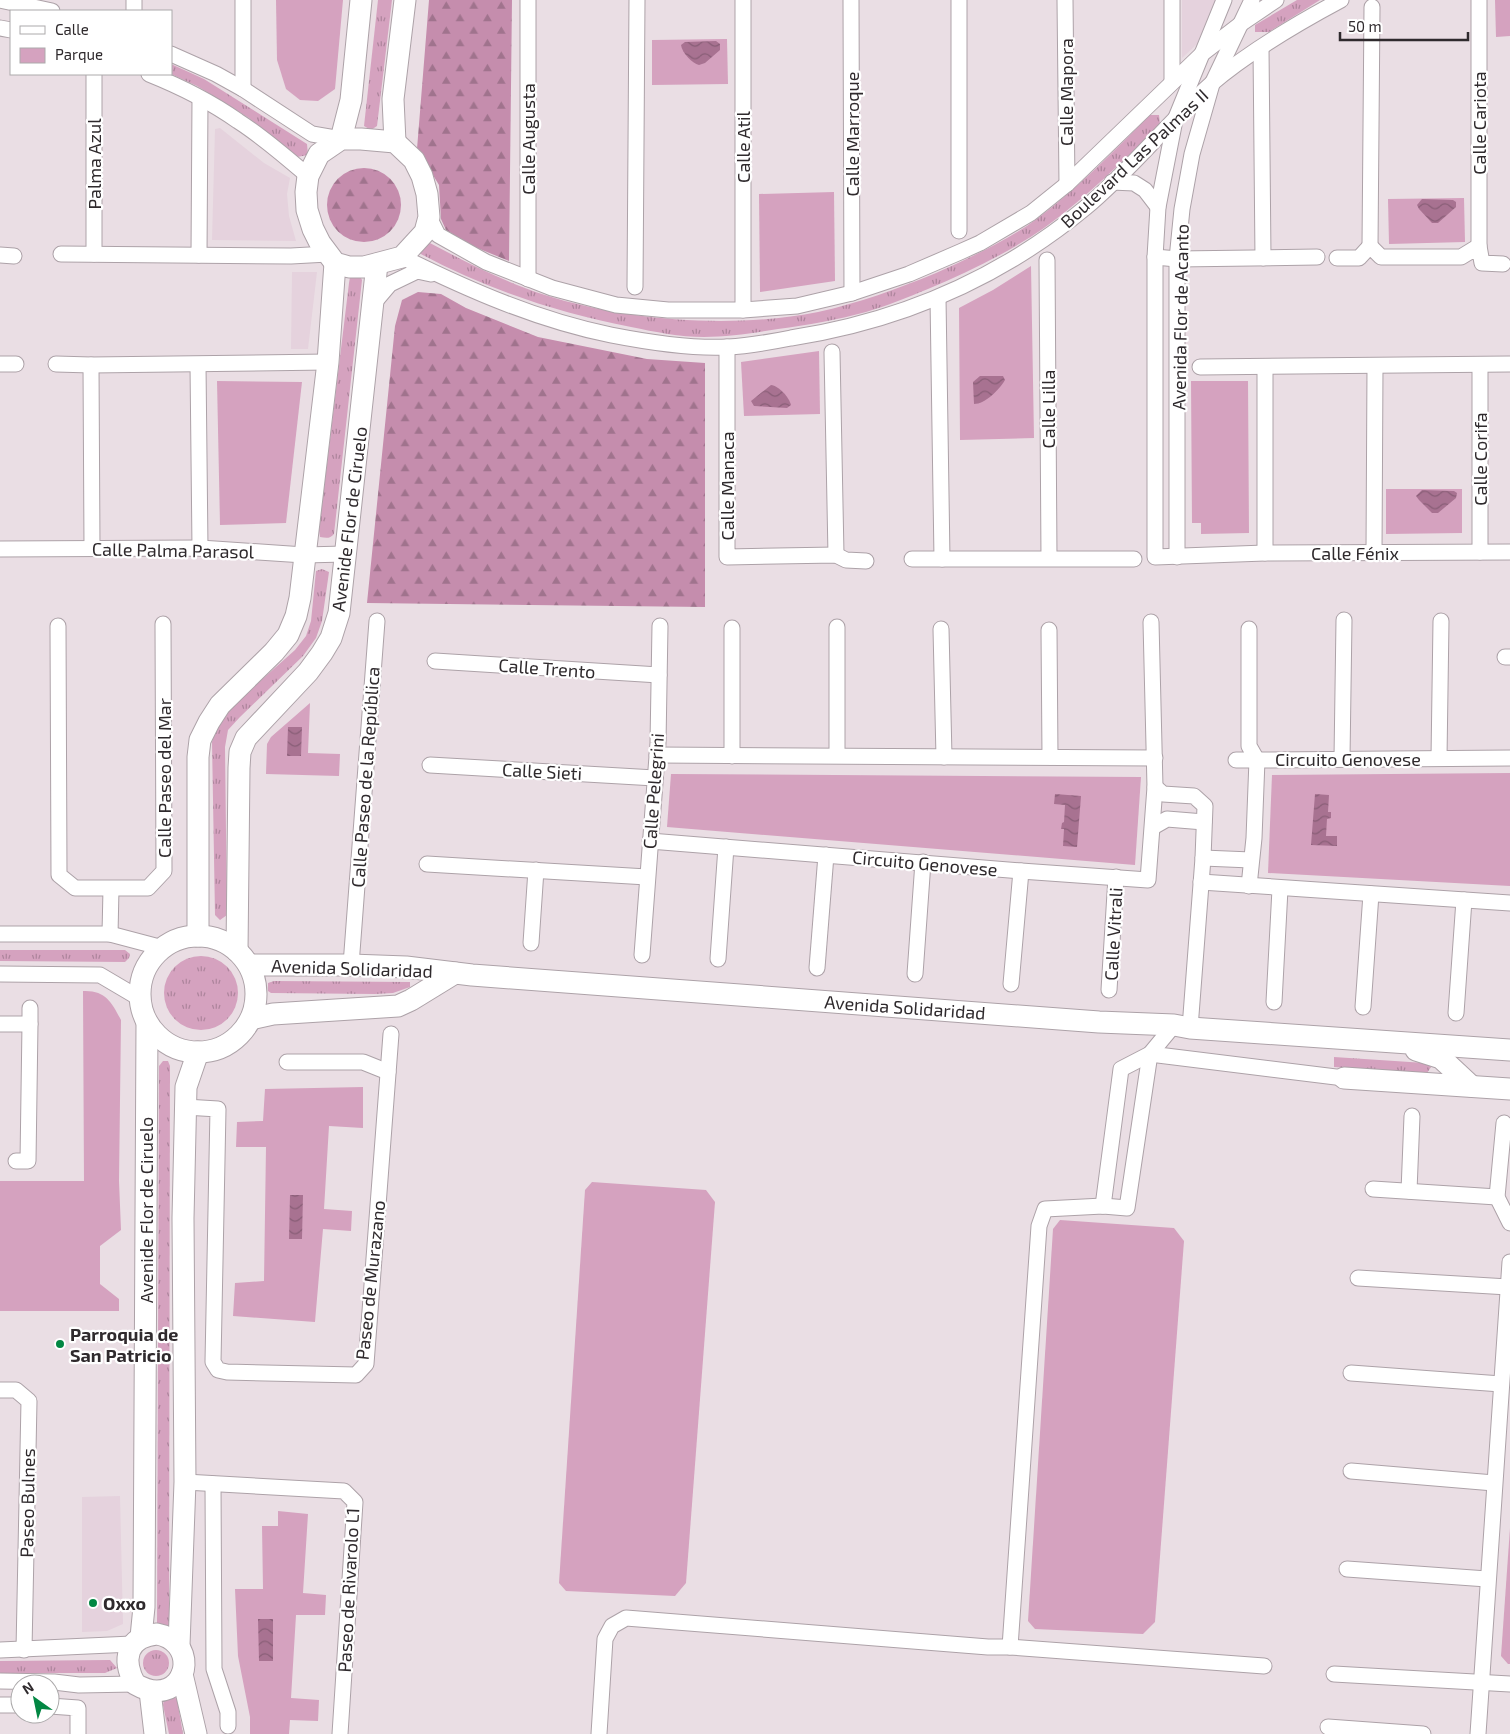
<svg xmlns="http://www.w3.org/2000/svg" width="1510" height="1734" font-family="'Exo 2',sans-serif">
<defs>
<pattern id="grass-tufts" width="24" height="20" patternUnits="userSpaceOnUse" patternTransform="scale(1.25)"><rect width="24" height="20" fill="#d5a2bf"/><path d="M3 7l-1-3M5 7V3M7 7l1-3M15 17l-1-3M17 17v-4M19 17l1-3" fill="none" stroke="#ad849c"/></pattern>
<pattern id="forest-firs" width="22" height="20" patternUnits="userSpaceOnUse" patternTransform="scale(1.25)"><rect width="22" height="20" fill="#c58dad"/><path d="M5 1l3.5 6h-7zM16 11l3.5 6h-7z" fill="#a0738d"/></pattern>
<pattern id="water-waves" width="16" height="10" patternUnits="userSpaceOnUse" patternTransform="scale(1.25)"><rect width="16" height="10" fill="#a87291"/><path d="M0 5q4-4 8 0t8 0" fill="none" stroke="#895e77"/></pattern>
</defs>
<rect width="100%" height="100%" fill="#eadee4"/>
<!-- built -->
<g fill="#e5d2dd">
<polygon points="1182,0 1216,0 1197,44 1182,58"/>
<polygon points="220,128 264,163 290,178 287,194 289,216 296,241 212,240 215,129"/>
<polygon points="292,272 317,272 308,349 291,349"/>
<polygon points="120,1496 123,1624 107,1631 82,1632 82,1497"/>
</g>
<!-- grass -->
<g fill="url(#grass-tufts)">
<polygon points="378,0 392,0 377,126 371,130 364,126"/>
<polygon points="1297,0 1320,0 1269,32 1255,32 1255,25"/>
<polygon points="171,64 204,79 307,144 308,155 297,157 249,118 197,86 171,74"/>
<path d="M 1150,115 L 1159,115 L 1160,124 C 1123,161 1086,198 1044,228 C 1008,253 968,272 928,289 C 908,297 887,306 866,312 C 837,320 808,325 778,329 C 754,333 728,337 704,337 C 680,337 655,332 631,327 C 557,313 486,289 419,253 L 428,242 C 466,262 504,282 545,295 C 626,321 734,329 818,312 C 859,303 897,289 936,273 C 971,257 1007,241 1038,218 C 1078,188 1114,151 1150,115 Z"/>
<path d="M 360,276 L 362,280 L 334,534 C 330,539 326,538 320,537 L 319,530 L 349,283 L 350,277 Z"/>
<polygon points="322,569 329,572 322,621 316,638 303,656 240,717 228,730 225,747 227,915 220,920 215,915 212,742 218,722 230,708 295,650 306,636 311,621 316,571"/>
<polygon points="0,950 125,950 130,954 129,958 125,962 0,961"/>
<circle cx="201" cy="993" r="37"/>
<polygon points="274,981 410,982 410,987 393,993 375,994 271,993 268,991 268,983"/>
<polygon points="1334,1057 1425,1063 1431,1067 1427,1073 1334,1067"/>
<polygon points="163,1061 168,1061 170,1066 169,1630 157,1628 159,1066"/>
<circle cx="156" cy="1663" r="13"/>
<polygon points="110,1660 117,1668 105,1673 0,1673 0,1661"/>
<polygon points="171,1695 177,1699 183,1734 169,1734 163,1705 164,1699"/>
</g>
<!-- forest -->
<g fill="url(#forest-firs)">
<polygon points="429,0 512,0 509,261 470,245 446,230 441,219 439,185 417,149"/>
<circle cx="364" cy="205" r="37"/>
<polygon points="418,292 441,294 466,308 538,337 647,359 705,363 705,607 367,603 395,326 402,300"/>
</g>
<!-- green -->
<g fill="#d5a2bf">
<polygon points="276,0 343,0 335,89 318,101 300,100 286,89 277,60"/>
<polygon points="1495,0 1510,0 1510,36 1496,37"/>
<polygon points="727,39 728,84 652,85 652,40"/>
<polygon points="834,192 835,281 760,292 759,194"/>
<polygon points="1464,198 1465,242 1389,244 1388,199"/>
<polygon points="1031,266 1034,438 960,440 959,308 993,290"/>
<polygon points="819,351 820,414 744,416 741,362"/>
<polygon points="217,381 302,382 286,523 220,525"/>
<polygon points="1191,381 1248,381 1249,533 1201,534 1201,523 1192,523"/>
<polygon points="1386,489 1462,489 1462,533 1386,534"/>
<polygon points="310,703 308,753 340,754 339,776 266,774 267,744 271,737"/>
<polygon points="1510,773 1510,886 1268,873 1272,775"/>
<polygon points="671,774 1141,777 1135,865 667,827"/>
<path d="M 83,991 C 106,990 112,1003 121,1020 L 119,1181 L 121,1230 L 100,1246 L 100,1284 L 119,1299 L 119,1311 L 0,1311 L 0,1181 L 84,1181 Z"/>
<polygon points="363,1087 363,1128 329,1126 324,1209 352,1211 351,1231 323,1229 315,1322 233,1316 235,1283 264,1281 266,1147 236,1147 237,1122 263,1121 265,1089"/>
<polygon points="592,1182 706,1190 715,1202 686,1583 675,1596 566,1591 559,1583 585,1190"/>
<polygon points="1060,1220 1174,1228 1184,1241 1155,1622 1143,1634 1035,1629 1028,1621 1053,1229"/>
<polygon points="278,1511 308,1514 303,1593 326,1595 325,1615 296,1615 291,1698 319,1700 318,1721 290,1720 289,1734 250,1734 250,1717 238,1656 235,1589 263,1589 262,1526 278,1526"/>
<polygon points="1510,1528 1510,1664 1508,1664 1501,1656"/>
</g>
<!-- water -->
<g fill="url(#water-waves)">
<path d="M 716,41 L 720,44 L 720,50 L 705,63 L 699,65 C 692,63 682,53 681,45 L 685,42 Z"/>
<polygon points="1422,199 1453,200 1456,202 1456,207 1438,223 1432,223 1419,209 1417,205"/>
<path d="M 980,376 L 1003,376 L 1005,380 C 999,390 985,404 974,404 L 973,382 Z"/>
<path d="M 771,385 C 779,386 789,397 791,405 L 787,408 L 754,406 L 751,401 Z"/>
<polygon points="1422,490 1454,491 1457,493 1456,498 1438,513 1432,513 1419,500 1416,496"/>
<polygon points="288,727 302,727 301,756 287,756"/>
<polygon points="1055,794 1081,796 1077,847 1063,846 1064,829 1061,829 1062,823 1064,822 1065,805 1054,804"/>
<polygon points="1315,794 1329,795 1328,812 1331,812 1331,818 1327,819 1326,836 1337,836 1337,846 1311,845"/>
<polygon points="290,1195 303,1195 302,1239 289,1239"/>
<polygon points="258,1619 273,1619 273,1661 259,1661"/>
</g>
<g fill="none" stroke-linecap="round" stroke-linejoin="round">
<defs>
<g id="street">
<polyline points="0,0 52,11"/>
<polyline points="528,0 528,279"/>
<polyline points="743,0 743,310"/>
<polyline points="851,0 852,293"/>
<polyline points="959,0 959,231"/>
<polyline points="1065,0 1067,184"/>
<polyline points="1172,0 1172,81"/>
<polyline points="1224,0 1175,120 1158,207 1155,257 1155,557 1265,553 1510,552"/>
<polyline points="1479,0 1479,246"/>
<polyline points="134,11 134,0"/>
<polyline points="0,28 11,30"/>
<polyline points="1261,48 1263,258"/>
<polyline points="171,54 216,74 243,89 312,134 341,139"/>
<polyline points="94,74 94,254"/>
<path d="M 149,74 C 179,86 211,102 238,121 C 263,137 286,157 308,176"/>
<polyline points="243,89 243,0"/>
<polyline points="1112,182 1134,183 1145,190 1158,207"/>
<polyline points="429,217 438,235 486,262 552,288 616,305 668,310 743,310 797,306 852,293 909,274 960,252 980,243 1031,213 1067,184 1203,53 1242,23 1276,0"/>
<polyline points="1370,246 1372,7"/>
<polyline points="61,254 291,256 328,254"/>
<polyline points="0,255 14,256"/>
<polyline points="199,255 200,99"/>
<path d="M 402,257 C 469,290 537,320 611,335 C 647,342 692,349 728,347 C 749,346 771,342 791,338 C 901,321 999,279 1085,208 C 1131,170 1167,123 1211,84 C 1250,51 1296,24 1341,0"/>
<polyline points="1155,257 1177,259 1317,257"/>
<polyline points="1337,258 1359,258 1370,246 1381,257 1461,257 1479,246 1482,263 1503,264"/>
<polyline points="1047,260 1049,558"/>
<polyline points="635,287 637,0"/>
<polyline points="938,298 942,559"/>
<polyline points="373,304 390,284 417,271 431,274"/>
<polyline points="727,347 727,557 836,555 846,560 866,561"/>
<polyline points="832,352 836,555"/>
<polyline points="0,364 16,364"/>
<polyline points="56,364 91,365 328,362"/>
<polyline points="91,365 92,548"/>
<polyline points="198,365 200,548"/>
<polyline points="1200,367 1509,364"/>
<polyline points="0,549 200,548 304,555 345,554"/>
<polyline points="1480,552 1480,365"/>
<polyline points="1265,553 1265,367"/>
<polyline points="1374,553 1375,367"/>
<polyline points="1177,557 1177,259 1182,209 1192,154 1212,84 1252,0"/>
<polyline points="912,559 1134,559"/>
<polyline points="58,626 59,875 75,888 148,888 164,871 163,624"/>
<polyline points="941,629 944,757"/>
<polyline points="1049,630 1050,757"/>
<polyline points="1505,657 1510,657"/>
<polyline points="435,661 659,675"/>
<polyline points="657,755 1155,758"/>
<polyline points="837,755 837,627"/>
<polyline points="732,756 732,628"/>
<polyline points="1342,758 1344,620"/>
<polyline points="1439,758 1441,621"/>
<polyline points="1236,760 1257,760 1249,746 1249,629"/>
<polyline points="430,765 655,778"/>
<polyline points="1155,787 1163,794 1194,796 1205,806 1203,858 1190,1028"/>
<polyline points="1153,827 1167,819 1204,822"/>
<polyline points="650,841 1021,871 1148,880 1155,787 1151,622"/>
<polyline points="1203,858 1251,860"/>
<polyline points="427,864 647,877"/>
<polyline points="1201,882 1510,903"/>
<polyline points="1249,886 1254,838 1257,760 1510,758"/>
<polyline points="0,934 110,934 163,948"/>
<polyline points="110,934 111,889"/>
<polyline points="531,943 536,870"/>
<polyline points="642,955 658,743 660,626"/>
<polyline points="718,959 726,847"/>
<polyline points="351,965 377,621"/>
<polyline points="817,968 826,855"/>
<polyline points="0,974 100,975 139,998"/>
<polyline points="915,974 923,862"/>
<polyline points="1011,984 1021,871"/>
<polyline points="1109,990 1116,877"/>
<polyline points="1274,1002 1280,889"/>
<polyline points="1363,1007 1371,894"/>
<polyline points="30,1008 30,1024"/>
<polyline points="1456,1013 1464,900"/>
<polyline points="0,1024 30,1024 28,1161 16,1161"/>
<polyline points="287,1062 363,1062 388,1072"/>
<polyline points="185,1107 218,1109 213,1362 218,1370 227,1372 356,1375 366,1364 391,1034"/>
<polyline points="1504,1123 1497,1197 1510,1223"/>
<polyline points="1373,1189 1497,1197"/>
<polyline points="1409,1191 1412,1116"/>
<polyline points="1103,1206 1121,1069 1150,1054 1344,1078"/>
<polyline points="1358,1278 1508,1287"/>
<polyline points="1351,1373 1501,1384"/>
<polyline points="0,1390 16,1390 29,1401 24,1650"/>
<polyline points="1351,1471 1494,1483"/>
<polyline points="185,1482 344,1491 355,1502 340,1734"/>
<polyline points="213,1484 214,1669 228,1712 228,1726"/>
<polyline points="1347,1569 1487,1579"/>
<polyline points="1010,1647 1264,1666"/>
<polyline points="0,1650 132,1644"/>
<polyline points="1334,1674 1510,1684"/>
<polyline points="0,1681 54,1682 79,1685 135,1684"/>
<polyline points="0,1705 20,1705"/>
<polyline points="50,1706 78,1708 78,1734"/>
<polyline points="1328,1727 1423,1734"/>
<polyline points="599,1734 605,1639 612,1626 626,1618 988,1647 1010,1647 1039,1226 1045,1209 1103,1206 1127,1208 1150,1054 1174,1025"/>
<polyline points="1478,1734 1510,1262"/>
</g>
<g id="secondary">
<polygon points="341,139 361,139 395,142 414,160 422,176 427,194 429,217 425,232 402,257 364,267 349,267 335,263 320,243 313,229 307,210 306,192 308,176 319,154"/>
<polyline points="341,139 351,100 361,0"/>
<polyline points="395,142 393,99 405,0"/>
<polyline points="198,936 198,757 200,740 209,722 220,705 274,652 288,635 296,616 300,598 328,362 335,263"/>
<circle cx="198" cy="994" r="58"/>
<polyline points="237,951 239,768 240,752 246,738 308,672 322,653 331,638 339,613 377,264"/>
<polyline points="249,965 351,965 406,967 472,975 1099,1022 1174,1025 1190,1028 1510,1050"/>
<polyline points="251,1019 273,1014 398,1006 411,1000 455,973"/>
<polyline points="1416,1050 1441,1058 1471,1086"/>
<polyline points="1344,1078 1510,1089"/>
<path d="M 157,1634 C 195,1641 191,1690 157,1691 C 149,1691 142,1688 135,1684 C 122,1660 126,1637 157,1634 Z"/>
<polyline points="141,1637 144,1607 147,1023"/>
<polyline points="179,1645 185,1482 183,1218 186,1087 198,1052"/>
<polyline points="182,1674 196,1734"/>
<polyline points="150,1691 155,1734"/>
</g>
</defs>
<!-- street casing -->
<use href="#street" stroke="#ada2a8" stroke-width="17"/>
<!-- secondary casing -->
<use href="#secondary" stroke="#ada2a8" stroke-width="23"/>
<!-- street -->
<use href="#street" stroke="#fff" stroke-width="15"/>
<!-- secondary -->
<use href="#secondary" stroke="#fff" stroke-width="21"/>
</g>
<!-- markers -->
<g fill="#028743" stroke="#fff" stroke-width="2">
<circle cx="60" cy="1344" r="5"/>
<circle cx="93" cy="1603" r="5"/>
</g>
<g text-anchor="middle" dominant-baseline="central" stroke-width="4.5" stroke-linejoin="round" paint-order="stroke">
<!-- street labels -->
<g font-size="18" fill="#2f2a2d" stroke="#fff">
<text transform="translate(1066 92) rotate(-90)">Calle Mapora</text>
<text transform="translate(1479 123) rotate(-90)">Calle Cariota</text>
<text transform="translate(852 134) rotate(-90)">Calle Marroque</text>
<text transform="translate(528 139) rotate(-90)">Calle Augusta</text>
<text transform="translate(743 147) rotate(-90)">Calle Atil</text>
<text transform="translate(1134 158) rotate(-43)">Boulevard Las Palmas II</text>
<text transform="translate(94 164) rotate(-90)">Palma Azul</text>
<text transform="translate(1180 317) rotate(-89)">Avenida Flor de Acanto</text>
<text transform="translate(1048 409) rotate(-90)">Calle Lilla</text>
<text transform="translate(1480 459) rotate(-90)">Calle Corifa</text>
<text transform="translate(727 486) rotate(-90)">Calle Manaca</text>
<text transform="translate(349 519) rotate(-83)">Avenide Flor de Ciruelo</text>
<text transform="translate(173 550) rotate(1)">Calle Palma Parasol</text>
<text x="1355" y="553">Calle Fénix</text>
<text transform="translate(547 668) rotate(4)">Calle Trento</text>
<text x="1348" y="759">Circuito Genovese</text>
<text transform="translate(542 771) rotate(3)">Calle Sieti</text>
<text transform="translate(365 777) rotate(-86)">Calle Paseo de la República</text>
<text transform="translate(164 778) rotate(-90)">Calle Paseo del Mar</text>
<text transform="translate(653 791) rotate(-86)">Calle Pelegrini</text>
<text transform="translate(925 863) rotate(5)">Circuito Genovese</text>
<text transform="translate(1113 934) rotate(-87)">Calle Vitrali</text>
<text transform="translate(352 968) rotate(2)">Avenida Solidaridad</text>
<text transform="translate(905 1007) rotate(4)">Avenida Solidaridad</text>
<text transform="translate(146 1210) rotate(-90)">Avenide Flor de Ciruelo</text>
<text transform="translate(370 1280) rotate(-84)">Paseo de Murazano</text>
<text transform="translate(27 1503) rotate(-89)">Paseo Bulnes</text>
<text transform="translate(348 1590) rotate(-87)">Paseo de Rivarolo L1</text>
</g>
<!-- poi labels -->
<g font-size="18" font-weight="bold" fill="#2f2a2d" stroke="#fff" text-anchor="start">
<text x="70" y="1334">Parroquia de<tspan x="70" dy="21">San Patricio</tspan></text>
<text x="103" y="1603">Oxxo</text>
</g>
</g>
<!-- legend -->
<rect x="10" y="10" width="162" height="65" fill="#ffffff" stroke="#acaaab"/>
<rect x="20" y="26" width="25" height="8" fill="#ffffff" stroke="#acaaab"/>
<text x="55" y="35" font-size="15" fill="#2f2a2d">Calle</text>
<rect x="20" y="48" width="25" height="15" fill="#d5a2bf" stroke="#acaaab"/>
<text x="55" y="60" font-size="15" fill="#2f2a2d">Parque</text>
<!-- north arrow -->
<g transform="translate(35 1699) rotate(327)"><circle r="24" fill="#ffffff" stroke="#acaaab"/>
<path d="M0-4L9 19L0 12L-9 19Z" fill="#028743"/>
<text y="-8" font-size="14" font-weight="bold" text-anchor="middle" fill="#2f2a2d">N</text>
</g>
<!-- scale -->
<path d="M1340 32v8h128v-8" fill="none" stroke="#2f2a2d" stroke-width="2.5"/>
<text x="1348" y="32" font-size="15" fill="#2f2a2d" stroke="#ffffff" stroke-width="4" paint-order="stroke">50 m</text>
</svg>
